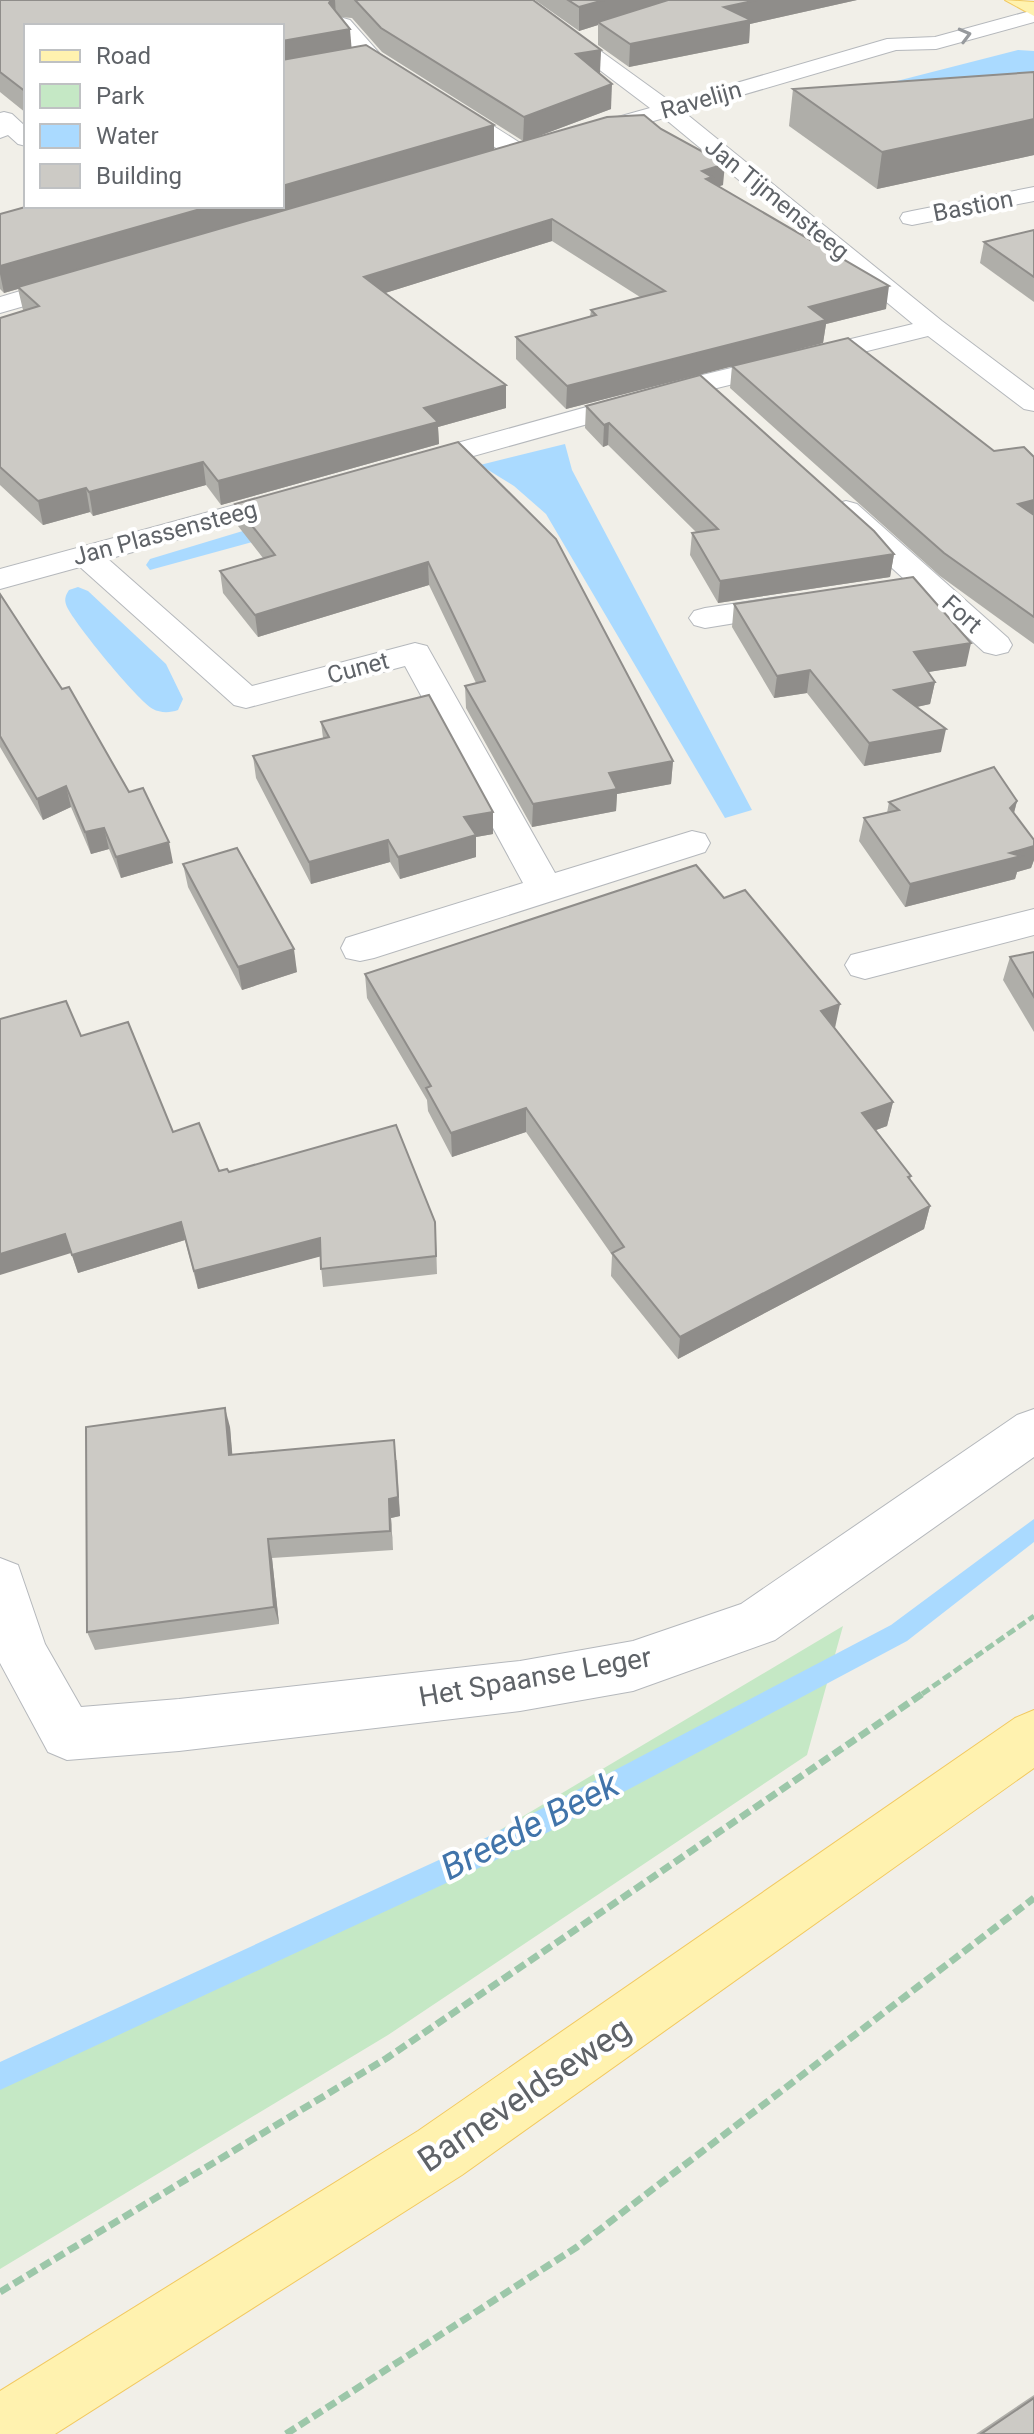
<svg xmlns="http://www.w3.org/2000/svg" width="1034" height="2434" font-family="Roboto,sans-serif">
<rect width="100%" height="100%" fill="#f1efe8"/>
<!-- green -->
<polygon fill="#c5e8c5" points="843,1626 807,1755 388,2035 0,2269 0,2067 446,1862"/>
<!-- water -->
<g fill="#aadaff">
<polygon points="1018,50 1034,51 1034,78 899,86 893,82"/>
<polygon points="565,444 572,470 752,810 725,818 546,514 514,486 480,465"/>
<polygon points="346,500 343,517 150,570 146,565 150,559"/>
<path d="M 78,587 L 88,591 L 166,664 L 183,699 L 178,710 C 170,713 160,713 153,709 C 138,701 75,624 67,607 C 64,600 65,596 69,590 Z"/>
</g>
<g fill="none" stroke-linecap="round" stroke-linejoin="round">
<!-- stream -->
<polygon fill="#aadaff" fill-rule="evenodd" points="1034,1519 1034,1542 907,1641 496,1860 0,2090 0,2062 478,1842 891,1625"/>
<defs>
<g id="minor">
<polygon points="507,0 530,0 671,102 887,39 935,37 1034,10 1034,22 936,49 896,50 684,112 942,321 1034,390 1034,411 1024,409 928,336 713,389 420,471 410,474 400,471 395,465 400,459 694,377 913,324 664,118 590,139 582,137 578,132 582,127 650,108"/>
<polygon points="343,18 350,20 380,54 528,148 532,153 528,158 512,158 364,64 333,24"/>
<polygon points="4,112 12,114 26,127 26,146 18,144 8,135 0,138 0,113"/>
<polygon points="1034,187 1034,201 912,225 903,223 900,218 903,213 912,211"/>
<polygon points="78,274 87,276 91,282 87,288 0,313 0,297"/>
<polygon points="293,489 304,492 308,498 304,504 108,559 252,686 415,643 427,646 555,873 692,831 705,834 710,843 705,852 374,958 360,961 346,958 341,948 346,938 523,883 405,666 246,708 234,705 80,567 0,589 0,569"/>
<polygon points="846,501 857,504 1008,638 1012,645 1008,652 996,655 984,652 835,516 831,510 835,504"/>
<polygon points="792,595 803,598 808,605 803,612 705,628 694,625 689,618 694,611 705,608"/>
<polygon points="1034,909 1034,935 865,979 851,975 845,965 851,955"/>
<polygon points="1034,1409 1034,1457 775,1640 633,1691 520,1711 179,1751 67,1760 48,1752 0,1663 0,1558 18,1565 45,1644 81,1707 179,1699 520,1661 633,1641 741,1604 1017,1415"/>
</g>
<g id="major">
<polygon points="1005,0 1034,2 1034,16"/>
<polygon points="1034,1710 1034,1768 462,2175 55,2434 0,2434 0,2391 418,2131 1015,1718"/>
</g>
</defs>
<!-- minor casing -->
<use href="#minor" stroke="#b5b8bc" stroke-width="2"/>
<!-- major casing -->
<use href="#major" stroke="#f2c960" stroke-width="2"/>
<!-- path-far1 -->
<polyline stroke="#9cc7a9" stroke-width="5" stroke-dasharray="9 4" stroke-linecap="butt" points="922,1694 1034,1616"/>
<!-- path -->
<g stroke="#9cc7a9" stroke-width="7" stroke-dasharray="11 5" stroke-linecap="butt">
<polyline points="0,2292 387,2058 925,1692"/>
<polyline points="286,2434 577,2247 1034,1898"/>
</g>
<!-- minor -->
<use href="#minor" fill="#fff" fill-rule="evenodd"/>
<!-- major -->
<use href="#major" fill="#fff2af" fill-rule="evenodd"/>
</g>
<!-- wall -->
<g fill="#afaea9" fill-rule="evenodd">
<path d="M 0,0 L 533,0 L 601,50 L 599,74 L 611,109 L 528,140 L 723,185 L 719,186 L 886,309 L 826,324 L 823,343 L 757,360 L 994,451 L 1034,457 L 1034,644 L 940,576 L 730,388 L 732,366 L 566,409 L 516,359 L 516,337 L 590,317 L 591,310 L 640,297 L 552,241 L 385,293 L 506,408 L 438,427 L 439,444 L 221,505 L 206,485 L 93,516 L 90,512 L 43,525 L 0,485 L 0,318 L 24,311 L 23,310 L 18,289 L 4,293 L 0,289 L 0,214 L 282,206 L 26,26 L 26,113 L 0,92 ZM 340,17 L 352,18 L 382,52 L 523,141 L 494,150 L 494,125 L 351,48 Z"/>
<polygon points="535,0 857,0 750,24 749,43 629,67 598,45 598,25 579,31"/>
<polygon points="1034,72 1034,155 877,189 789,126 793,89"/>
<polygon points="1034,230 1034,302 980,263 984,242"/>
<polygon points="586,406 894,554 890,577 718,603 690,555 692,533 696,532 608,445 603,447 585,428"/>
<polygon points="458,442 673,761 671,784 617,794 616,811 532,827 466,708 465,686 476,683 429,585 258,637 223,593 220,571 263,558 238,526 235,504"/>
<polygon points="0,594 129,792 173,863 121,878 109,849 91,854 71,807 43,820 0,747"/>
<polygon points="734,604 966,666 928,672 935,682 930,704 916,707 941,752 864,766 807,693 774,698 732,627"/>
<polygon points="321,722 493,812 493,834 476,837 476,857 400,879 390,862 311,884 256,778 253,756 323,738"/>
<polygon points="1017,801 1014,813 1034,840 1034,860 1031,868 1017,872 1015,879 905,907 859,841 864,818 887,813 889,802"/>
<polygon points="183,864 297,972 242,990 188,887"/>
<polygon points="1034,952 1034,1032 1003,980 1010,957"/>
<polygon points="365,974 835,1028 893,1102 887,1126 876,1130 911,1176 910,1180 930,1206 924,1229 678,1359 611,1276 612,1255 526,1132 452,1157 428,1111 427,1100 367,998"/>
<polygon points="81,1036 173,1132 219,1171 229,1172 436,1240 437,1274 323,1287 320,1256 198,1289 185,1240 78,1273 71,1253"/>
<polygon points="230,1427 232,1455 397,1460 400,1516 391,1518 393,1550 272,1558 279,1624 95,1650 87,1632"/>
<polygon points="1034,2395 1034,2434 976,2434"/>
</g>
<!-- shaded-wall -->
<g fill="#8f8d8a">
<polygon points="331,0 335,0 336,17 329,3"/>
<polygon points="604,0 679,0 598,22 598,25 579,31 579,7"/>
<polygon points="757,0 857,0 750,24 749,43 629,67 630,44 724,7"/>
<polygon points="350,29 352,53 282,65 282,41"/>
<polygon points="601,50 600,73 575,78 576,54"/>
<polygon points="612,84 611,109 523,142 524,117"/>
<polygon points="1034,119 1034,155 877,189 882,152"/>
<polygon points="494,125 494,150 4,293 0,274 0,266 211,206 282,206 282,186"/>
<polygon points="725,164 723,185 711,189 702,171"/>
<polygon points="552,219 552,241 366,299 364,277"/>
<polygon points="889,286 886,309 826,324 823,343 566,409 567,386 809,307"/>
<polygon points="506,385 506,408 438,427 439,444 221,505 218,481 424,408"/>
<polygon points="609,423 608,445 603,447 604,425"/>
<polygon points="203,462 206,485 93,516 89,492"/>
<polygon points="86,488 90,512 43,525 38,501"/>
<polygon points="1034,500 1034,521 1018,504"/>
<polygon points="894,554 890,577 718,603 720,581"/>
<polygon points="428,562 429,585 258,637 255,615"/>
<polygon points="971,643 966,666 910,675 914,652"/>
<polygon points="810,670 807,693 774,698 777,676"/>
<polygon points="935,682 930,704 890,713 894,690"/>
<polygon points="946,729 941,752 864,766 869,743"/>
<polygon points="673,761 671,784 617,794 616,811 532,827 533,804 609,773"/>
<polygon points="66,786 71,807 43,820 37,799"/>
<polygon points="1017,801 1011,824 1010,808"/>
<polygon points="493,812 493,834 476,837 476,857 400,879 398,857 464,817"/>
<polygon points="104,828 109,849 91,854 85,832"/>
<polygon points="388,840 390,862 311,884 309,862"/>
<polygon points="169,842 173,863 121,878 116,857"/>
<polygon points="1034,846 1034,860 1031,868 1017,872 1015,879 905,907 910,884"/>
<polygon points="294,949 297,972 242,990 238,967"/>
<polygon points="840,1004 835,1028 821,1011"/>
<polygon points="893,1102 887,1126 857,1137 862,1113"/>
<polygon points="526,1108 526,1132 452,1157 451,1133"/>
<polygon points="930,1206 924,1229 678,1359 680,1337"/>
<polygon points="181,1222 185,1240 78,1273 72,1255"/>
<polygon points="65,1234 71,1253 0,1275 0,1254"/>
<polygon points="320,1238 322,1256 198,1289 194,1271"/>
<polygon points="225,1408 230,1427 234,1474 229,1455"/>
<polygon points="394,1440 400,1516 391,1518 393,1550 389,1499"/>
<polygon points="268,1539 272,1558 279,1624 274,1607"/>
</g>
<!-- building -->
<g fill="#cccac5" stroke="#8f8d8a" stroke-width="2">
<polygon points="0,0 331,0 329,3 350,29 282,41 282,26 26,26 26,92 0,72"/>
<polygon points="355,0 533,0 601,50 576,54 612,84 524,117 381,28"/>
<polygon points="568,0 604,0 579,7"/>
<polygon points="668,0 757,0 724,7 751,20 630,44 598,22"/>
<polygon points="366,45 494,125 282,186 282,60"/>
<polygon points="1034,72 1034,119 882,152 793,89"/>
<polygon points="644,115 661,129 725,164 702,171 712,177 706,179 889,286 809,307 826,320 567,386 516,337 596,315 591,310 665,291 552,219 364,277 506,385 424,408 438,422 218,481 203,462 89,492 86,488 38,501 0,467 0,318 39,306 18,287 607,117"/>
<polygon points="29,206 211,206 0,266 0,214"/>
<polygon points="1034,230 1034,277 984,242"/>
<polygon points="848,338 994,451 1024,447 1034,457 1034,500 1018,504 1034,515 1034,617 944,553 732,366"/>
<polygon points="700,375 874,531 894,554 720,581 692,533 718,529 609,423 604,425 586,406"/>
<polygon points="458,442 556,539 673,761 609,773 617,789 533,804 465,686 485,681 428,562 255,615 220,571 275,555 235,504"/>
<polygon points="913,577 971,643 914,652 935,682 894,690 946,729 869,743 810,670 777,676 734,604"/>
<polygon points="0,594 62,689 69,687 129,792 143,788 169,842 116,857 104,828 85,832 66,786 37,799 0,736"/>
<polygon points="429,695 493,812 464,817 476,835 398,857 388,840 309,862 253,756 329,737 321,722"/>
<polygon points="994,767 1017,801 1010,808 1034,840 1034,846 1010,853 1021,856 910,884 864,818 899,810 889,802"/>
<polygon points="237,848 294,949 238,967 183,864"/>
<polygon points="696,865 724,898 745,890 840,1004 821,1011 893,1102 862,1113 911,1176 908,1177 930,1206 680,1337 612,1253 624,1247 526,1108 451,1133 426,1088 431,1086 365,974"/>
<polygon points="1034,952 1034,997 1010,957"/>
<polygon points="66,1001 81,1036 128,1022 173,1132 199,1123 219,1171 227,1169 229,1172 396,1125 435,1222 436,1256 321,1269 320,1238 194,1271 181,1222 72,1255 65,1234 0,1254 0,1019"/>
<polygon points="225,1408 229,1455 394,1440 398,1497 389,1499 390,1531 268,1539 274,1607 87,1632 86,1427"/>
<polygon points="1034,2398 1034,2434 981,2434"/>
</g>
<!-- one-way arrows -->
<defs><path id="oneway-chevron" d="M-2-3.5L2.5 0L-2 3.5" fill="none" stroke-width="1.6" stroke-linecap="round" stroke-linejoin="round" transform="scale(2)"/></defs>
<use stroke="#979a9d" href="#oneway-chevron" transform="translate(965 35) rotate(-15)"/>
<g text-anchor="middle" dominant-baseline="central" stroke-width="8" stroke-linejoin="round" paint-order="stroke">
<!-- far-street labels -->
<g font-size="24" fill="#5f6368" stroke="#fff">
<text transform="translate(701 100) rotate(-16)">Ravelijn</text>
<text transform="translate(777 199) rotate(39)">Jan Tijmensteeg</text>
<text transform="translate(973 206) rotate(-11)">Bastion</text>
<text transform="translate(165 533) rotate(-15)">Jan Plassensteeg</text>
<text transform="translate(962 614) rotate(42)">Fort</text>
<text transform="translate(358 668) rotate(-15)">Cunet</text>
</g>
<!-- street labels -->
<g font-size="28" fill="#5f6368" stroke="#fff">
<text transform="translate(535 1677) rotate(-10)">Het Spaanse Leger</text>
</g>
<!-- near-street labels -->
<g font-size="34" fill="#5f6368" stroke="#fff">
<text transform="translate(524 2094) rotate(-34)">Barneveldseweg</text>
</g>
<!-- near-water labels -->
<g font-size="36" font-style="italic" fill="#4174aa" stroke="#fff">
<text transform="translate(530 1826) rotate(-27)">Breede Beek</text>
</g>
</g>
<!-- legend -->
<rect x="24" y="24" width="260" height="184" fill="#ffffff" stroke="#bfc1c3" stroke-width="2"/>
<rect x="40" y="50" width="40" height="12" fill="#fff2af" stroke="#bfc1c3" stroke-width="2"/>
<text x="96" y="64" font-size="24" fill="#5f6368">Road</text>
<rect x="40" y="84" width="40" height="24" fill="#c5e8c5" stroke="#bfc1c3" stroke-width="2"/>
<text x="96" y="104" font-size="24" fill="#5f6368">Park</text>
<rect x="40" y="124" width="40" height="24" fill="#aadaff" stroke="#bfc1c3" stroke-width="2"/>
<text x="96" y="144" font-size="24" fill="#5f6368">Water</text>
<rect x="40" y="164" width="40" height="24" fill="#cccac5" stroke="#bfc1c3" stroke-width="2"/>
<text x="96" y="184" font-size="24" fill="#5f6368">Building</text>
</svg>
